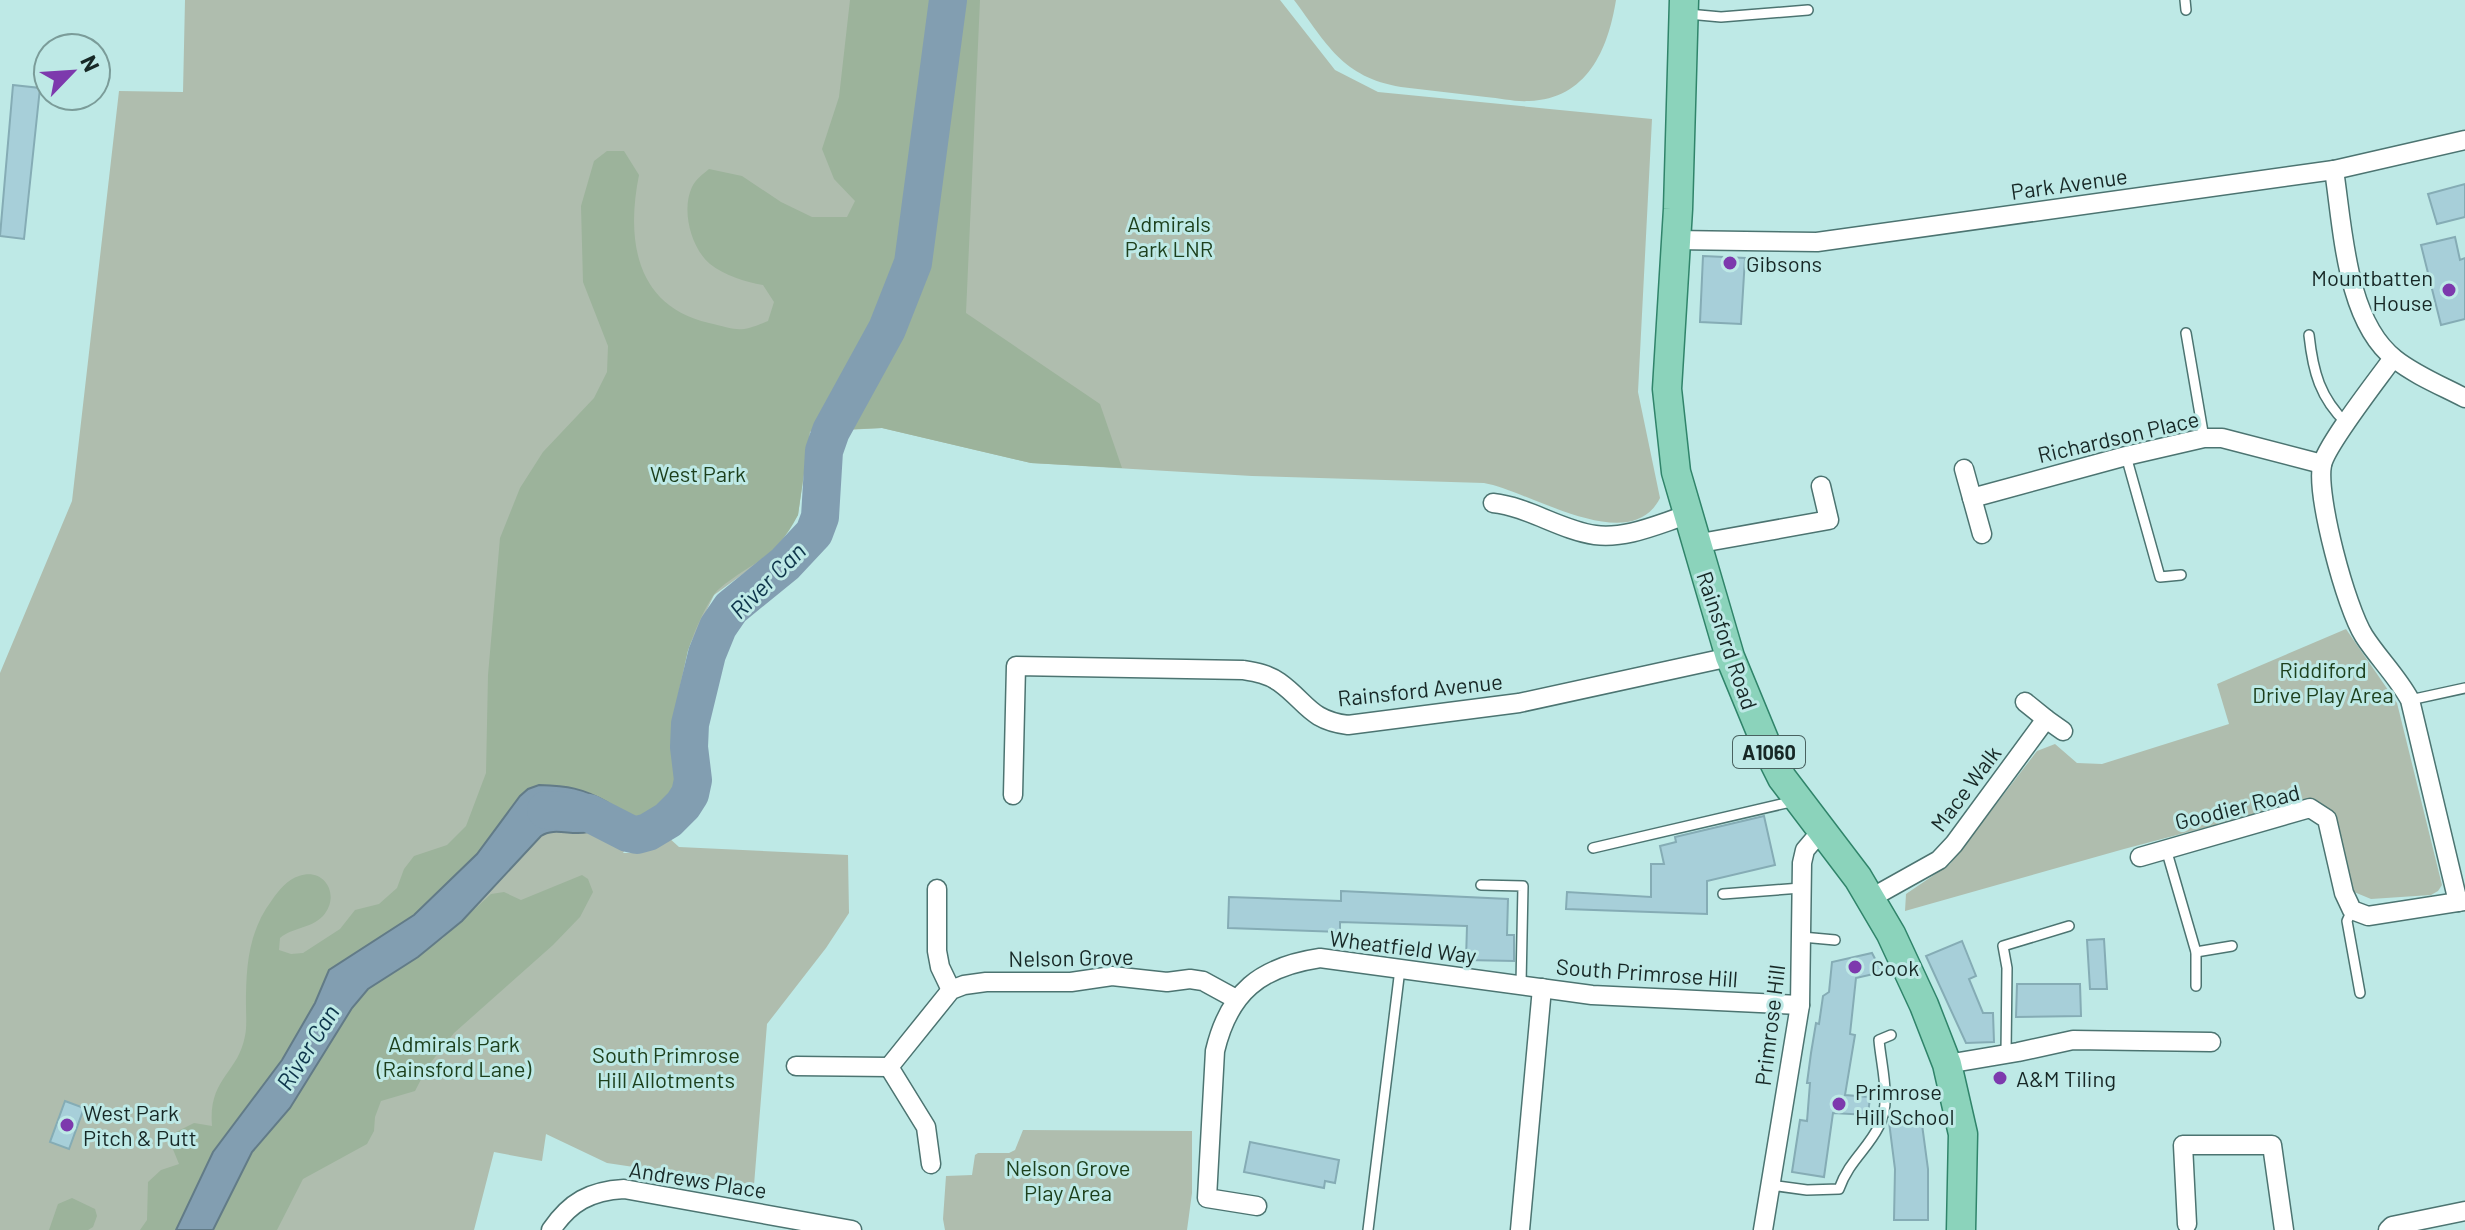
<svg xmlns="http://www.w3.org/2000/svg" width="2465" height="1230" font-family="Barlow,sans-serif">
<rect width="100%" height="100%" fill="#bee9e6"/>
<!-- green -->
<g fill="#afbdae">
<path d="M 185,0 L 1280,0 L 1335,70 L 1378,92 L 1652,119 L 1638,392 L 1660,498 C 1630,558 1530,491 1484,483 L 1252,476 L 1031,463 L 882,428 L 810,432 L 798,515 L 772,553 L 714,595 L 687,651 L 673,733 L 675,788 L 662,805 L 648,815 L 623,853 L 636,853 L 668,837 L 679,847 L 848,855 L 849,913 L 826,948 L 767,1024 L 754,1185 L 607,1163 L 546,1134 L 542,1161 L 494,1152 L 474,1230 L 0,1230 L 0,673 L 72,501 L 119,91 L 183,92 Z"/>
<path d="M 1294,0 L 1616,0 C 1608,50 1587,99 1529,101 C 1515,102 1500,98 1486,97 C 1458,94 1429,90 1401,87 C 1342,77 1327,44 1294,0 Z"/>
<polygon points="2346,629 2397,703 2442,885 2438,891 2431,895 2371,899 2354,892 2333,814 2310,800 2124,849 1905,911 1906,894 1950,864 2037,751 2055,744 2077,763 2102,764 2229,724 2217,684"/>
<polygon points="1023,1130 1192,1131 1192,1193 1187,1230 945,1230 943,1219 946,1176 972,1175 975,1155 978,1153 1009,1153 1015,1150"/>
</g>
<!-- forest -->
<g fill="#9cb39b">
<path d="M 850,0 L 980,0 L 966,313 L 1100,404 L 1122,468 L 1031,463 L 882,428 L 810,431 L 798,515 C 774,561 754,560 719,589 C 708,598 690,641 687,655 C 681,680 674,708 673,734 C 671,772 690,803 638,819 C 627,815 619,808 609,803 C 585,789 556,780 528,789 L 477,854 L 414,915 L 329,970 L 315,1003 L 282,1060 L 213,1152 L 176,1230 L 140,1230 L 147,1220 L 148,1182 L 161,1170 L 179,1164 L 172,1147 L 176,1132 L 194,1123 L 212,1126 C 208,1078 238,1074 245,1036 C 247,1027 246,1015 246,1005 C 246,967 248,932 272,900 C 278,891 288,879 299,876 C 325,867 341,896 323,916 C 310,929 293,927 280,938 L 279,950 L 291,954 L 303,953 L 340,929 L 355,910 L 379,904 L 397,888 L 404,869 L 414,856 L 447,845 L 466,826 L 486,773 L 488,675 L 500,538 L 520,488 L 543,452 L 594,398 L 607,372 L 608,346 L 583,282 L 581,206 L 594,161 L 607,151 L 624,151 L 639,175 C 626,239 635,306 709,323 C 739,330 739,333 768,321 L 774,302 L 763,285 C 745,282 724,275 710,264 C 691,248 681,210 692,187 C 695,180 703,174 709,169 L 742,176 L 781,202 L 812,217 L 847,217 L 855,201 L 834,179 L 822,149 L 839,97 Z"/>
<polygon points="582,875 588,879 593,892 580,917 553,945 454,1033 428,1066 415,1091 381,1101 375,1117 374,1131 367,1144 303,1179 277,1230 213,1230 252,1152 290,1108 352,1008 368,989 442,939 491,894 504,892 521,900"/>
<polygon points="72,1198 95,1209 97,1216 93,1227 88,1230 49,1230 58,1204"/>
</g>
<!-- water -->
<path fill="#829eb1" stroke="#627b87" stroke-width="2" d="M 539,785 C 568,786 582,788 607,802 L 588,832 C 572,836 554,827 541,836 L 462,921 L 418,957 L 368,989 L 352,1008 L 290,1108 L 252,1152 L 213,1230 L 176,1230 L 213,1152 L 282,1060 L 315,1003 L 329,970 L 414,915 L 477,854 L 520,796 L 528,789 Z"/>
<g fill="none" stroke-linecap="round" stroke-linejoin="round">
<!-- river -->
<polyline stroke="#829eb1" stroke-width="38" points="546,810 589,813 628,833 637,835 648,832 668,820 683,805 690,794 693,780 689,747 690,724 707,654 718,627 731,608 785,564 814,533 820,517 824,451 831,431 887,329 913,263 948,0"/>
</g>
<!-- building -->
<g fill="#a7cfd9" stroke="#85acb5" stroke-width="2">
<polygon points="13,85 40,88 24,239 0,236"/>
<polygon points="2465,184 2465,217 2437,224 2428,194"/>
<polygon points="2455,237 2460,260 2465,258 2465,319 2441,325 2421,245"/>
<polygon points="1703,256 1745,258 1741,324 1700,322"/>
<polygon points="1764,816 1775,865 1707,881 1707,914 1566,909 1567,892 1651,897 1651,864 1664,864 1660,846 1676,842 1675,837"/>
<polygon points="1341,891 1508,899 1507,935 1514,935 1514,961 1466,960 1467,926 1340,922 1340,932 1228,928 1229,897 1341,901"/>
<polygon points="2104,939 2107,989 2090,989 2087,940"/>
<polygon points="1962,941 1976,976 1969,979 1983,1013 1993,1013 1994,1042 1966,1043 1926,956"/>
<polygon points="1872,953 1882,972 1856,978 1850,1034 1855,1035 1845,1095 1870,1097 1868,1115 1833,1113 1824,1177 1792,1172 1800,1120 1807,1121 1810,1083 1807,1083 1811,1053 1816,1023 1819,1024 1823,996 1829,992 1832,962"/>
<polygon points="2017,984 2080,984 2081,1016 2016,1017"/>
<polygon points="65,1101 84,1108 69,1149 50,1142"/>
<polygon points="1921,1117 1928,1169 1928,1220 1894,1220 1895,1169 1889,1122 1890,1120"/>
<polygon points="1250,1142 1339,1160 1335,1183 1325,1181 1324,1188 1244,1172"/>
</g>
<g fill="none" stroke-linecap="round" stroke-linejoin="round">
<defs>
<g id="service">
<polyline points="2185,0 2186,10"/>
<polyline points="1688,14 1721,17 1808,10"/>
<polyline points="2186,333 2204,438"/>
<path d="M 2309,335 C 2313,372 2320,398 2347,424"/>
<polyline points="2126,456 2160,577 2181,575"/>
<polyline points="2410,700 2465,688"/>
<polyline points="1593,848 1795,801"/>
<polyline points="2166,849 2196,952 2196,986"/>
<polyline points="1481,885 1523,886 1521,984"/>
<polyline points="1723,894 1801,888"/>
<polyline points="2352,910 2347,921 2360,993"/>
<polyline points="1802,937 1835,940"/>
<polyline points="2196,952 2232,946"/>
<polyline points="2006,1054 2007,968 2003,946 2069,926"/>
<path d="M 1770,1185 L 1807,1190 L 1839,1189 C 1849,1161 1867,1150 1879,1126 C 1892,1103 1881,1065 1879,1040 L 1891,1035"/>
<polyline points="1368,1230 1400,969"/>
</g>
<g id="minor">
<path d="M 2334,170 C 2343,229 2346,321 2395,359 C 2415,375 2442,386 2465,398"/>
<polyline points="1675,240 1817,242 2334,170 2465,140"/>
<path d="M 2393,358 C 2378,379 2326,445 2322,465 C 2316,496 2346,608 2364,636 C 2378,658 2397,676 2410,700 L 2458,902"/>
<polyline points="1964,469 1972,498 2126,456 2204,438 2222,438 2322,464"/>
<polyline points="1972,498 1982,534"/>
<path d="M 1493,503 C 1529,507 1560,530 1595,535 C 1627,539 1658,524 1687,515"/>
<polyline points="1695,544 1829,520 1821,486"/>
<polyline points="2025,702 2046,719"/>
<path d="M 1013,795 L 1016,666 L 1243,670 C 1255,672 1268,674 1279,682 C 1307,702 1309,720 1348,725 L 1519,703 L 1730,657"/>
<polyline points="2140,857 2310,808 2327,819 2344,893 2352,910 2368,916 2465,901"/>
<polyline points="937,889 937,951 940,967 951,990"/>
<polyline points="1871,898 1939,860 1954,844 2046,719 2063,731"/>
<polyline points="1947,1064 2018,1052 2073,1040 2211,1042"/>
<polyline points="796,1066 889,1067"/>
<polyline points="931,1164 926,1127 889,1067 951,990 964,985 986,982 1071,982 1112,976 1167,982 1190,979 1203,981 1236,999"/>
<path d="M 1257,1206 L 1207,1198 L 1215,1051 C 1229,992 1260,967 1320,958 L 1592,995 L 1800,1005"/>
<polyline points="2187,1224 2183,1145 2272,1145 2284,1230"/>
<path d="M 551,1230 C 570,1202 590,1191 624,1189 L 852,1230"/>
<polyline points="1520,1230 1542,988"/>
<polyline points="1763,1230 1800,1005 1802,863 1805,850 1822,830"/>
<polyline points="2388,1230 2392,1226 2465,1211"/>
</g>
<polyline id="primary" points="1684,0 1678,209 1667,389 1676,472 1730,657 1770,754 1782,778 1858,878 1891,934 1924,1005 1947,1064 1963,1134 1961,1230"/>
</defs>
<!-- service casing -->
<use href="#service" stroke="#4c7471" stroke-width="12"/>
<!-- minor casing -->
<use href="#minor" stroke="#4c7471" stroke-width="21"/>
<!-- primary casing -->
<use href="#primary" stroke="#30846a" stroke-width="31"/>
<!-- service -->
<use href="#service" stroke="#fff" stroke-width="9"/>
<!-- minor -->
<use href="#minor" stroke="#fff" stroke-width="18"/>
<!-- primary -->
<use href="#primary" stroke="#8bd3bb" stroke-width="28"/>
</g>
<!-- markers -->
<g fill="#7d39ad" stroke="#bee9e6" stroke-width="3">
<circle cx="1730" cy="263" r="8"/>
<circle cx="2449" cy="290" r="8"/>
<circle cx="1855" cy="967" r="8"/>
<circle cx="2000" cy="1078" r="8"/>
<circle cx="1839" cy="1104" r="8"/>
<circle cx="67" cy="1125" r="8"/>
</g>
<g text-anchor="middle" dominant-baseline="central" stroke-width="6" stroke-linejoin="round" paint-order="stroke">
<!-- shield labels -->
<rect fill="#bee9e6" stroke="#496260" stroke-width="2" x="1733" y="736" width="72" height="32" rx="6"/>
<g font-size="20" font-weight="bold" fill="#172826">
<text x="1769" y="752">A1060</text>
</g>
<!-- street labels -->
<g font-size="22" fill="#172826" stroke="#bee9e6">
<text transform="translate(2069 183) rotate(-8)">Park Avenue</text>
<text transform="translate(2118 436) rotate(-13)">Richardson Place</text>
<text transform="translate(1728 640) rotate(71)">Rainsford Road</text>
<text transform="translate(1420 689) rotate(-6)">Rainsford Avenue</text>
<text transform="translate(1965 788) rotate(-53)">Mace Walk</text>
<text transform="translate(2237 806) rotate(-14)">Goodier Road</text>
<text transform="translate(1403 946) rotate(7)">Wheatfield Way</text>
<text transform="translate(1071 957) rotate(-1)">Nelson Grove</text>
<text transform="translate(1647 972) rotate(4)">South Primrose Hill</text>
<text transform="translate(1769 1025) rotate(-83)">Primrose Hill</text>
<text transform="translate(698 1179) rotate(9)">Andrews Place</text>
</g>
<!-- park labels -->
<g font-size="22" fill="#1d401d" stroke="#bee9e6">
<text x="1169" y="223">Admirals<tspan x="1169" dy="25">Park LNR</tspan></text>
<text x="698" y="473">West Park</text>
<text x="2323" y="669">Riddiford<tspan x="2323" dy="25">Drive Play Area</tspan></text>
<text x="454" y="1043">Admirals Park<tspan x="454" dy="25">(Rainsford Lane)</tspan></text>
<text x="666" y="1054">South Primrose<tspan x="666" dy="25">Hill Allotments</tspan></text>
<text x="1068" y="1167">Nelson Grove<tspan x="1068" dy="25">Play Area</tspan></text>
</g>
<!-- poi labels -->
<g font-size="22" fill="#172826" stroke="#bee9e6" text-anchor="start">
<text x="1746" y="263">Gibsons</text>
<text x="2433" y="277" text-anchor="end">Mountbatten<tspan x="2433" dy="25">House</tspan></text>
<text x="1871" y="967">Cook</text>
<text x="2016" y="1078">A&amp;M Tiling</text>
<text x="1855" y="1091">Primrose<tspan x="1855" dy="25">Hill School</tspan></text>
<text x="83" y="1112">West Park<tspan x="83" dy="25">Pitch &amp; Putt</tspan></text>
</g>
<!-- water labels -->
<g font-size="24" font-style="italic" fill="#0d344a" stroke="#bee9e6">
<text transform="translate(767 580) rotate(-45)">River Can</text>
<text transform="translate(307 1047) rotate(-58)">River Can</text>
</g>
</g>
<!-- north arrow -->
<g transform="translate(72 72) rotate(65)"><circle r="38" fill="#bee9e6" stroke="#7b9c99" stroke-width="2"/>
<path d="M0-6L14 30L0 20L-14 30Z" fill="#7d39ad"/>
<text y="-12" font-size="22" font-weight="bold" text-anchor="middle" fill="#172826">N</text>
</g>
</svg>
